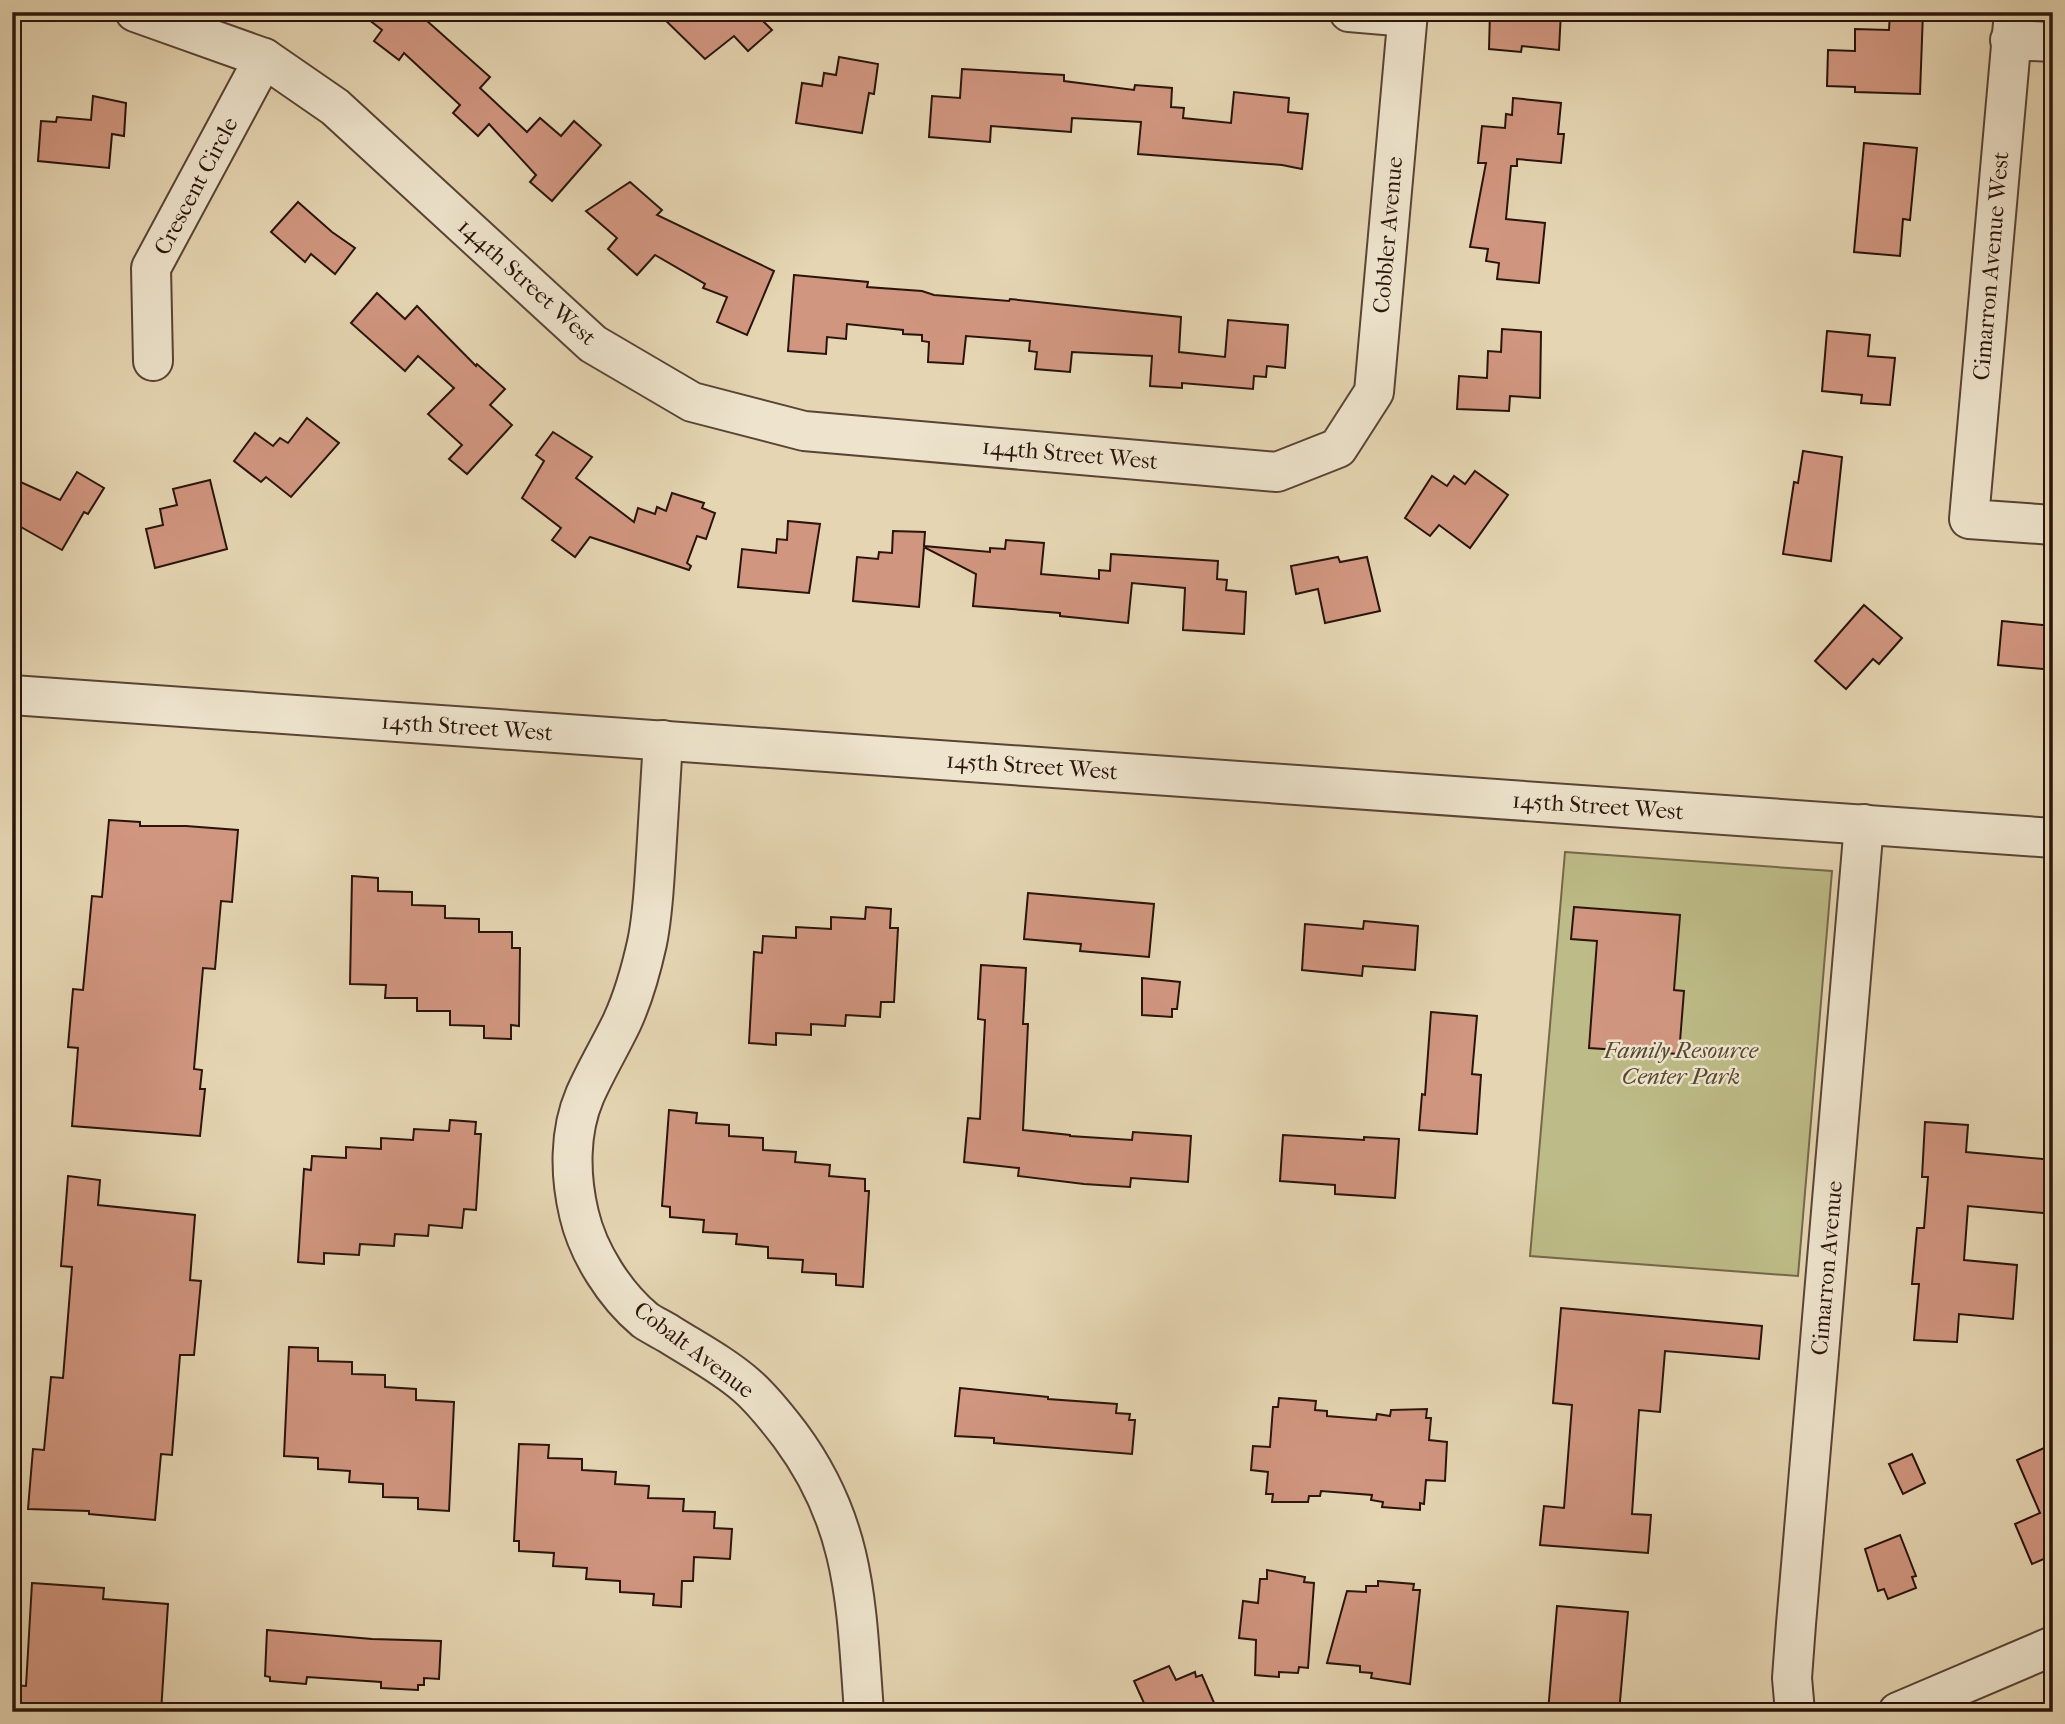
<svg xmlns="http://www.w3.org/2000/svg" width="2065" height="1724" font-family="'IM FELL French Canon',serif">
<rect width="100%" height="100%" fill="#e5d5b2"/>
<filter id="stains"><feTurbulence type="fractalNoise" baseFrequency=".00286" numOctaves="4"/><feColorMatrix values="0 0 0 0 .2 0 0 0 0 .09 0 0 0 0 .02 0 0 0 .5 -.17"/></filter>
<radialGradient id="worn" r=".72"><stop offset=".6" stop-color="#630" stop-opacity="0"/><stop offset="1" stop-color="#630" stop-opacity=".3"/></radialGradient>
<!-- green -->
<polygon fill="#bdbb87" stroke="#746849" stroke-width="2" points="1565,852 1832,871 1798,1276 1530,1256"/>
<!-- building -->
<g fill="#d19680" stroke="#2a140b" stroke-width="2">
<polygon points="359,12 417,12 490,77 480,88 527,132 540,118 561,136 574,121 601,145 552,201 530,182 536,175 489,124 478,136 453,113 460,105 404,53 399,60 374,41 382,30"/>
<polygon points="657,12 762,12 758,16 772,30 748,51 734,36 705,59"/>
<polygon points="1490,12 1561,12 1559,50 1522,46 1521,52 1489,49"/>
<polygon points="1890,12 1923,12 1920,94 1855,92 1855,87 1827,86 1828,50 1855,51 1855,29 1889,30"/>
<polygon points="839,57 878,64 874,94 869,93 862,133 796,123 802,83 822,86 824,73 836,75"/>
<polygon points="962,69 1064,75 1064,81 1134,90 1135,85 1172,88 1171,107 1184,108 1183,118 1231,123 1234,92 1289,98 1288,112 1308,114 1302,169 1282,165 1138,154 1141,122 1072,118 1071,132 991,126 990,142 929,137 932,96 960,98"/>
<polygon points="93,96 126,103 124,136 112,134 109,168 38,161 41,121 56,122 57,117 91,120"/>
<polygon points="1513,98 1561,103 1558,134 1564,134 1561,163 1517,159 1517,166 1511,166 1506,219 1545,223 1539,283 1497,279 1499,263 1486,261 1488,249 1470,247 1486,163 1478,163 1482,126 1505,128 1506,114 1512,115"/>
<polygon points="1864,143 1917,148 1910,220 1903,219 1900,256 1854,252"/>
<polygon points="630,182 662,210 657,215 774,271 747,335 717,322 727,297 703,288 705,284 655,255 637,275 608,249 617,238 586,211"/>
<polygon points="298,202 332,232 355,248 335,274 311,254 305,262 271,232"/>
<polygon points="794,275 868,282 867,287 922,291 934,295 1009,301 1010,299 1181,317 1179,352 1225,357 1228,320 1288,325 1285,368 1267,366 1266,377 1254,376 1253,389 1182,383 1182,388 1150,386 1152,356 1072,352 1070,372 1035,369 1037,352 1029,351 1030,341 966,336 963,364 928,362 929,342 922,341 922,335 903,334 903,330 847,324 846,339 827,337 826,354 788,351"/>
<polygon points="377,293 405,319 417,306 476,366 477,364 505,389 490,405 512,425 467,474 449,459 462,445 428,414 454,388 418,356 405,371 351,323"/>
<polygon points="1502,329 1541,332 1540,398 1510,396 1509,411 1457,409 1459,376 1487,378 1488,351 1501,352"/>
<polygon points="1827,331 1870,335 1868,356 1895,358 1890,405 1861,403 1862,395 1822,391"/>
<polygon points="307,418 339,443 291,497 266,477 261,482 234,461 255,433 273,446 280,438 288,443"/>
<polygon points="553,432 592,457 576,478 634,522 638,508 655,514 657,507 666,511 672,493 704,503 702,508 715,513 706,539 697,536 687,563 691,566 689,570 590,537 575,557 552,540 561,528 522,498 544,461 536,455"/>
<polygon points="1803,451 1842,457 1831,561 1783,554 1794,482 1798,483"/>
<polygon points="1475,471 1508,495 1470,548 1439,525 1430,536 1405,518 1432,476 1447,486 1454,476 1465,484"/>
<polygon points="77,472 104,488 88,514 84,512 62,550 12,522 12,478 60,500"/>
<polygon points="210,480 227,549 155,568 146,529 163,525 160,509 177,505 173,489"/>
<polygon points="788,521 820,524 809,593 738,587 742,549 776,553 777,539 787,540"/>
<polygon points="893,531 925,532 924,546 990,552 990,548 1005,549 1006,540 1044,543 1041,574 1099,579 1099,570 1110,571 1111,554 1218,561 1217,579 1227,580 1226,590 1246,592 1244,634 1183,630 1185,588 1132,583 1128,623 1060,616 1060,613 973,606 976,574 924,547 919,607 853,601 857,557 878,559 879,552 892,553"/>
<polygon points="1338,557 1340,562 1367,557 1380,611 1325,623 1318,589 1296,594 1291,566"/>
<polygon points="1864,605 1902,638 1879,664 1873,659 1846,689 1815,661"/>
<polygon points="2002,621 2053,626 2053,670 1998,665"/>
<polygon points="109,820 140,822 140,826 186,826 238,830 232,902 221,901 215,969 203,968 194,1069 202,1070 200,1089 205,1089 200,1136 72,1126 78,1048 68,1047 73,989 83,990 92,896 102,897"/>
<polygon points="352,876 378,878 378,891 412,892 412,905 445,906 445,918 479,919 479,932 512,932 512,948 520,948 519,1026 511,1025 511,1039 484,1038 484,1026 450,1025 450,1011 417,1011 417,998 385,998 386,985 350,984"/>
<polygon points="1028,893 1154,904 1149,957 1080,951 1081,944 1024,939"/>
<polygon points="866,907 891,909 890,928 898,928 894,1002 881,1002 880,1017 846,1015 845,1026 811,1024 811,1035 776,1033 776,1045 749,1043 754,952 762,953 763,936 796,938 796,927 831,929 831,917 865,919"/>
<polygon points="1574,907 1680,915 1674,990 1684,991 1679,1054 1589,1048 1597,941 1571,939"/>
<polygon points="1364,921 1418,926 1415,970 1363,966 1362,976 1302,970 1305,924 1363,929"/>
<polygon points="981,965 1026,968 1023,1024 1028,1024 1023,1130 1070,1135 1070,1136 1132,1140 1133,1132 1191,1136 1188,1182 1131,1178 1130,1187 1084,1184 1018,1176 1019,1168 964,1162 968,1118 980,1119 985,1020 978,1019"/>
<polygon points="1142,978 1180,982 1177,1009 1172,1009 1172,1017 1142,1015"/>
<polygon points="1431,1012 1477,1016 1472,1074 1481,1075 1477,1134 1419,1130 1422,1094 1425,1095"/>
<polygon points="669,1110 697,1113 696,1123 729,1125 729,1136 763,1138 763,1150 796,1152 795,1162 830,1165 829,1176 865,1179 865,1191 869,1191 863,1287 836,1285 836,1274 802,1272 803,1260 768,1258 768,1247 736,1244 737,1234 703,1232 704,1220 670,1217 670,1207 662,1206"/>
<polygon points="450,1120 476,1122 475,1134 481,1134 476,1210 464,1209 462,1228 429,1225 428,1236 395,1234 394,1246 360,1244 359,1255 324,1253 324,1264 298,1262 304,1169 311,1170 312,1156 346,1158 346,1147 381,1149 381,1138 413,1140 414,1129 449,1131"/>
<polygon points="1925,1122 1968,1125 1966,1152 2053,1160 2053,1214 1968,1206 1964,1260 2017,1265 2013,1319 1959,1314 1957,1342 1914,1340 1919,1284 1912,1284 1917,1228 1924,1228 1928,1177 1922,1177"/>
<polygon points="1283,1135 1364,1140 1364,1137 1399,1139 1395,1198 1335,1194 1335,1185 1280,1181"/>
<polygon points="68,1176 100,1180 98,1205 195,1215 190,1280 201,1281 194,1355 180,1355 172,1455 161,1454 155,1520 89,1514 89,1511 28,1509 33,1449 44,1450 51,1377 63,1378 72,1267 61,1266"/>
<polygon points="1561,1308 1762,1326 1759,1359 1665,1351 1660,1412 1639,1410 1632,1514 1651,1515 1648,1553 1540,1545 1544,1506 1564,1508 1572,1405 1553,1403"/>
<polygon points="289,1347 318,1348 318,1361 352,1362 352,1374 385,1375 385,1387 416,1389 416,1400 454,1402 449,1511 418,1509 418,1498 383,1497 383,1484 349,1482 350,1471 318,1469 318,1458 284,1456"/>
<polygon points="960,1388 1048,1397 1048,1399 1117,1404 1116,1413 1130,1414 1129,1420 1135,1420 1132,1454 994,1443 994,1438 955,1436"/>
<polygon points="1279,1398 1316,1401 1315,1410 1327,1411 1327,1416 1376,1420 1377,1414 1390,1416 1391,1410 1427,1409 1426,1418 1431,1418 1429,1440 1447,1442 1445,1481 1426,1480 1424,1504 1420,1503 1420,1510 1382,1507 1383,1502 1371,1500 1372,1495 1321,1491 1320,1496 1309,1496 1308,1502 1272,1502 1273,1494 1266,1494 1268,1472 1251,1470 1253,1446 1270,1447 1273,1407 1278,1407"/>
<polygon points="519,1444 549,1445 548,1458 582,1459 582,1470 616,1472 615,1484 649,1486 648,1498 684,1499 683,1511 715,1512 714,1528 732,1529 730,1559 694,1557 693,1581 682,1581 681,1607 653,1605 654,1594 620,1592 620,1581 586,1579 587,1568 553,1566 554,1553 519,1551 519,1541 514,1541"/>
<polygon points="2053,1444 2053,1555 2032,1564 2015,1524 2040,1513 2017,1460"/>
<polygon points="1912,1454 1925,1483 1903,1494 1889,1464"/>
<polygon points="1900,1535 1916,1576 1912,1577 1916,1588 1888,1599 1884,1589 1878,1591 1865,1549"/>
<polygon points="1267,1570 1305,1577 1304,1582 1314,1583 1308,1668 1299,1667 1298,1673 1279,1672 1279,1677 1255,1675 1256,1640 1239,1638 1243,1601 1258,1603 1260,1579 1267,1579"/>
<polygon points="1378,1581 1414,1584 1413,1590 1420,1590 1410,1684 1371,1678 1372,1673 1360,1672 1360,1666 1327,1663 1347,1591 1366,1592 1366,1586 1378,1586"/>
<polygon points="32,1583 104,1588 103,1599 168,1604 161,1712 12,1712 12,1685 26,1686"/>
<polygon points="1557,1606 1628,1612 1619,1712 1548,1712"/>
<polygon points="267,1630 372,1639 441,1641 439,1679 424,1678 424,1685 418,1685 418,1690 381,1688 381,1682 307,1677 306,1684 270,1681 270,1677 265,1676"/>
<polygon points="1169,1666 1176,1680 1195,1672 1196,1677 1202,1675 1218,1712 1148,1712 1134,1681"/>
</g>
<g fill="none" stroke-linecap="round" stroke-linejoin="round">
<defs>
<g id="minor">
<polyline points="135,12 264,58 335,107 593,344 692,402 804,431 1277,472 1338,448 1374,392 1408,12"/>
<polyline points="1349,12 1408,17"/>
<polyline points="2014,12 1969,519 2053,525"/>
<polyline points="2010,40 2053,42"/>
<polyline points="153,361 151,268 264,58"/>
<polyline points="12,695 2053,838"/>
<path d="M 663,740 C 661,779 658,817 656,856 C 654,885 653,915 647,943 C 641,970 634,996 622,1022 C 610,1047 596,1070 585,1095 C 569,1132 570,1176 579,1214 C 588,1253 615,1295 645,1320 C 652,1325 661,1329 669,1334 C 696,1351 723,1365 747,1386 C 763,1400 777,1418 790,1435 C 857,1525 856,1606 864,1712"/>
<polyline points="1795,1712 1792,1678 1796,1624 1864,824"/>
<polyline points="1898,1712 2053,1646"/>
</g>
</defs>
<!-- minor casing -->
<use href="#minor" stroke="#594435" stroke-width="42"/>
<!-- minor -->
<use href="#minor" stroke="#eee4cd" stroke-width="38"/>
</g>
<g text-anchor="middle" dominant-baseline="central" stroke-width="5" stroke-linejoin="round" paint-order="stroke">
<!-- street labels -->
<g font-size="23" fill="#2a140b" stroke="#eee4cd">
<text transform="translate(196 186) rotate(-62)">Crescent Circle</text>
<text transform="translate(1388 235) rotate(-85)">Cobbler Avenue</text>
<text transform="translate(1991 266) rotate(-85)">Cimarron Avenue West</text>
<text transform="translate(527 282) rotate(42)">144th Street West</text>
<text transform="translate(1070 454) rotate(5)">144th Street West</text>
<text transform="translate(467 727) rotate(4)">145th Street West</text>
<text transform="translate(1032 766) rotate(4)">145th Street West</text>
<text transform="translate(1598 806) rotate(4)">145th Street West</text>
<text transform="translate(1827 1268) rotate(-85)">Cimarron Avenue</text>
<text transform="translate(694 1350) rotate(37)">Cobalt Avenue</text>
</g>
<!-- park labels -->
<g font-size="23" font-style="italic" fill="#564630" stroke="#eee4cd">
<text x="1681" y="1050">Family Resource<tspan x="1681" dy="26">Center Park</tspan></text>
</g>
</g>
<!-- margin -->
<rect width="2065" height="1724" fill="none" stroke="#e5d5b2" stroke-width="42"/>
<rect x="14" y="14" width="2037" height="1696" fill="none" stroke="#2a140b" stroke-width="3.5"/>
<rect x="21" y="21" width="2023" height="1682" fill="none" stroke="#2a140b" stroke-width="2"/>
<rect width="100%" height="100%" filter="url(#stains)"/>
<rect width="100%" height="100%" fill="url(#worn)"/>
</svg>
